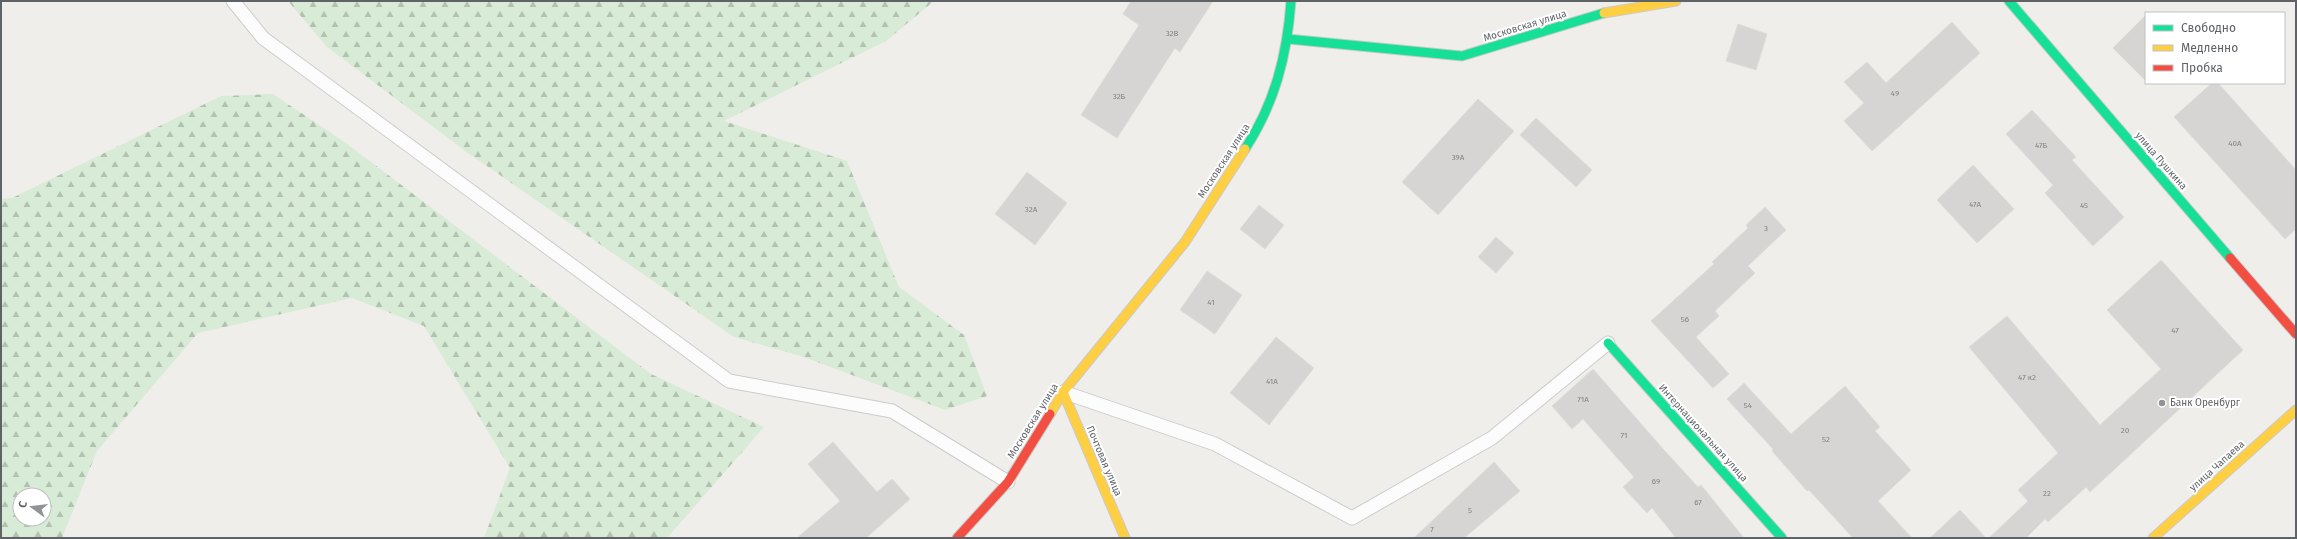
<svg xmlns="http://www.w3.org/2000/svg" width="2297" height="539" font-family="'Fira Sans',sans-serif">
<defs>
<pattern id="forest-firs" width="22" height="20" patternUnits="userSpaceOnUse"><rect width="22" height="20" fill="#d8ebd6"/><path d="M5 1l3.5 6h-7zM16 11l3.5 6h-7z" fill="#b2c2b1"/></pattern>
</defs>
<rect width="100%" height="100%" fill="#efeeea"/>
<!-- forest -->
<g fill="url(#forest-firs)" fill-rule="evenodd">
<polygon points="288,1 934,1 886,41 724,121 847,161 899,287 964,335 987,396 945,410 804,357 734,337 468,153 327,47"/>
<path d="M 273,94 L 346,143 L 651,374 L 764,427 L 667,538 L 484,538 L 510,468 L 424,326 L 352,298 L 198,333 L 97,451 L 62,538 L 1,538 L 1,199 L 12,198 L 221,96 ZM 20,495 L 44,495 L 44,519 L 20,519 Z"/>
</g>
<!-- building -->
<g fill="#d6d5d3" stroke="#deddd9">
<polygon points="1131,1 1213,1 1180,52 1175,48 1117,138 1081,115 1139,25 1123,14"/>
<polygon points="2146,15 2146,81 2113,48"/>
<polygon points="1952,22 1980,53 1872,151 1844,121 1864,103 1844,82 1867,62 1886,83"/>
<polygon points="1738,24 1767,34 1756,70 1726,61"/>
<polygon points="2212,83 2218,83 2296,170 2296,229 2285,239 2174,117"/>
<polygon points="1478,99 1514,131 1438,215 1402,182"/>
<polygon points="2032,110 2076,157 2072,160 2124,217 2093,246 2045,193 2053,185 2006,134"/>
<polygon points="1536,118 1592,170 1576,187 1520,135"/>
<polygon points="1973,165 2014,209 1977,243 1937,200"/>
<polygon points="1027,172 1067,203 1035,245 995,214"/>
<polygon points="1259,205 1284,225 1265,249 1240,229"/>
<polygon points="1765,207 1786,230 1748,266 1755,273 1715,311 1719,316 1696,337 1729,374 1713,388 1651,321 1714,264 1712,262 1748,228 1746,225"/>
<polygon points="1496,237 1514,253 1496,273 1478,257"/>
<polygon points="2161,260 2243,350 2090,492 2086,487 2048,522 2045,519 2026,538 1989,538 2028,501 2018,490 2058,453 1969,347 2007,316 2100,425 2161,369 2107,310"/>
<polygon points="1207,271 1242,295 1215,334 1180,310"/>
<polygon points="1276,337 1314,368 1269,425 1230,393"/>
<polygon points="1593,369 1664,450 1698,487 1701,485 1744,538 1676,538 1652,508 1647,513 1623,487 1634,477 1583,419 1572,429 1552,406"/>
<polygon points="1744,383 1791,434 1845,386 1880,427 1875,431 1911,470 1878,501 1912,538 1853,538 1809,490 1807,491 1772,451 1773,449 1727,399"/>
<polygon points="833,442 877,492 892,479 910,499 866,538 797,538 840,501 808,464"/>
<polygon points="1494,462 1520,491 1464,538 1414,538"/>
<polygon points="1960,510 1986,538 1930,538"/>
</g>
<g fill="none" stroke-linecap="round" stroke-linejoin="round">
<defs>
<g id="lane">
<polyline points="233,1 263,38 729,381 892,411 1008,482"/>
<polyline points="1063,392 1215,444 1352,518 1492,438 1608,343"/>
</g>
<g id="fast">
<polyline points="2009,1 2230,258"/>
<polyline points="1288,39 1462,56 1604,13"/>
<path d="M 1245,149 C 1275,103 1287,56 1291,1"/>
<polyline points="1608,343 1782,538"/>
</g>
<g id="slow">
<polyline points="1604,13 1676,1"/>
<polyline points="1063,392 1125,538"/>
<polyline points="1050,414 1063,392 1185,242 1245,149"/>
<polyline points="2153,538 2296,410"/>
</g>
<g id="jam">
<polyline points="2230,258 2296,334"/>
<polyline points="957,538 1008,482 1050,414"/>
</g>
</defs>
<!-- lane casing -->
<use href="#lane" stroke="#cbcccc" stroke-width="15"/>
<!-- fast casing -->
<use href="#fast" stroke="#cacacb" stroke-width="11"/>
<!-- slow casing -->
<use href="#slow" stroke="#cacacb" stroke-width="11"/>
<!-- jam casing -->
<use href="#jam" stroke="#cacacb" stroke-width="11"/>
<!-- lane -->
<use href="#lane" stroke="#fdfcfc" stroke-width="13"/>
<!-- fast -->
<use href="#fast" stroke="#16e098" stroke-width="9"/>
<!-- slow -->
<use href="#slow" stroke="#ffcf43" stroke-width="9"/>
<!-- jam -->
<use href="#jam" stroke="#f24e42" stroke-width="9"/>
</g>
<!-- markers -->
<circle fill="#919496" stroke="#fff" stroke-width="1.5" cx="2162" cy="403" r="4"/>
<g text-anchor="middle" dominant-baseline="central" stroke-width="4" stroke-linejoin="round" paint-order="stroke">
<!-- number labels -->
<g font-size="8" fill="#7e8184">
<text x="1172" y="33">32В</text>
<text x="1895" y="93">49</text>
<text x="1119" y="96">32Б</text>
<text x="2235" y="143">40А</text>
<text x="2041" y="145">47Б</text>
<text x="1458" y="157">39А</text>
<text x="1975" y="204">47А</text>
<text x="2084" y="205">45</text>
<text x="1031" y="209">32А</text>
<text x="1766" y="228">3</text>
<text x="1211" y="302">41</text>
<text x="1685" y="319">56</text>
<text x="2175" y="330">47</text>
<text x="2027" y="377">47 к2</text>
<text x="1272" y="381">41А</text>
<text x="1583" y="399">71А</text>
<text x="1748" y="405">54</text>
<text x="2125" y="430">20</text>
<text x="1624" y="435">71</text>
<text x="1826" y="439">52</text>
<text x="1656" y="481">69</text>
<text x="2047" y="493">22</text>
<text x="1698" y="502">67</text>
<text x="1470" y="510">5</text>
<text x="1432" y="529">7</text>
</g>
<!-- street labels -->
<g font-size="10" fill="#5f6368" stroke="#fff">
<text transform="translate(1525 26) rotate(-17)">Московская улица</text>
<text transform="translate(1224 161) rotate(-57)">Московская улица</text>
<text transform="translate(2161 161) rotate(49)">улица Пушкина</text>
<text transform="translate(1033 421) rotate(-58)">Московская улица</text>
<text transform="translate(1703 433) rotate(48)">Интернациональная улица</text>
<text transform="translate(1104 461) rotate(67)">Почтовая улица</text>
<text transform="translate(2217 466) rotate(-42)">улица Чапаева</text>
</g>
<!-- poi labels -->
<g font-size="10" fill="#5f6368" stroke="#fff" text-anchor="start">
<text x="2170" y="403">Банк Оренбург</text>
</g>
</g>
<!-- border -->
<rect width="2297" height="539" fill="none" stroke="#5f6368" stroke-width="4"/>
<!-- legend -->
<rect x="2145" y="12" width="140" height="72" fill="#ffffff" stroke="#bfc1c3"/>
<rect x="2153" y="25" width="20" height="6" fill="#16e098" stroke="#bfc1c3"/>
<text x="2181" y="32" font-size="12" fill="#5f6368">Свободно</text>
<rect x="2153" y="45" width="20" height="6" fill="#ffcf43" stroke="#bfc1c3"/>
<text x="2181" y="52" font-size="12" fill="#5f6368">Медленно</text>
<rect x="2153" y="65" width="20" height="6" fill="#f24e42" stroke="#bfc1c3"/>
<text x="2181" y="72" font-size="12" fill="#5f6368">Пробка</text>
<!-- north arrow -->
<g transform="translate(32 507) rotate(285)"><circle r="19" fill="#ffffff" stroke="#bfc1c3"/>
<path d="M0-3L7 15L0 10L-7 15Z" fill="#919496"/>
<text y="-6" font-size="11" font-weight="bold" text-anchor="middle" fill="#5f6368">С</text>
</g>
</svg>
